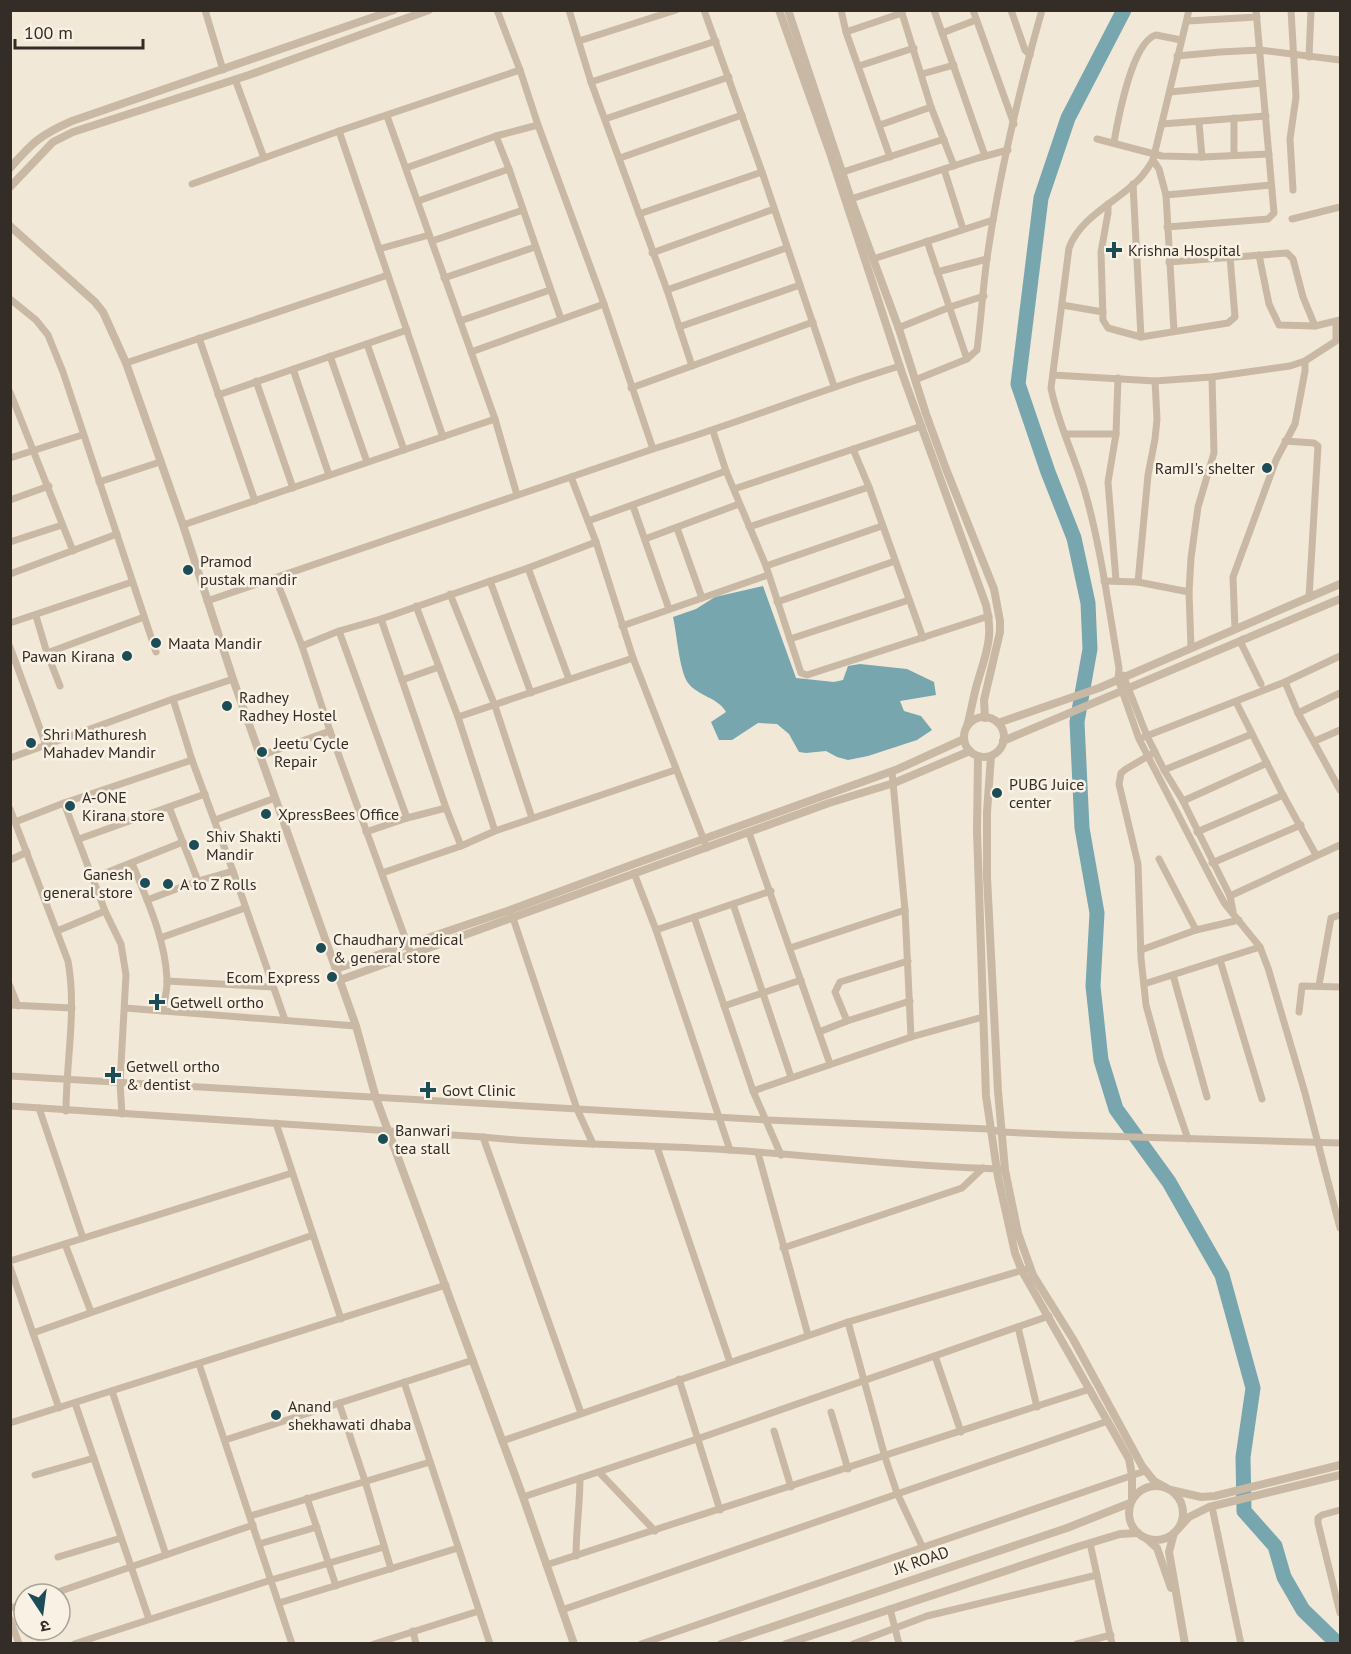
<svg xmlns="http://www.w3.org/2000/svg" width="1351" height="1654" font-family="'PT Sans','Noto Sans Devanagari',sans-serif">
<rect width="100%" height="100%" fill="#f1e8d8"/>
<!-- water -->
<path fill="#77a6ae" d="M 763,586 L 796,678 L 834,682 L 843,680 L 848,666 L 860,664 L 907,669 L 934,682 L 936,695 L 900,701 L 904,711 L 921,716 L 932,730 L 917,740 L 868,756 L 848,760 L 837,757 L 826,751 L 806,753 L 799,752 L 789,734 L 777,724 L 758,723 L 732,740 L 719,740 L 711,722 L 726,712 C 719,698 698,696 688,683 C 679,670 677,634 673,617 L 696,609 L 715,597 Z"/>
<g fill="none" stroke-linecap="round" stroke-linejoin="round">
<!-- river -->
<polyline stroke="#77a6ae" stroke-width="15" points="1124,10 1068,118 1041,198 1018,384 1048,472 1074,538 1088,603 1090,649 1077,722 1082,828 1097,913 1093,986 1101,1060 1116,1109 1169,1182 1222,1275 1253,1388 1243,1457 1244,1511 1275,1546 1284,1577 1303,1610 1338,1644"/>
<!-- minor -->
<g stroke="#c9b9a4" stroke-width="7">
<polyline points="205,10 223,70"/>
<polyline points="497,10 520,70 538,125 604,304 653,449"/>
<polyline points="569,10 591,82 667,290 692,366"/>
<polyline points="704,10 762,172 834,386"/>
<polyline points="841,10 846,32 890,157"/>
<polyline points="901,10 931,107 954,166"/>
<polyline points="934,10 985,156"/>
<polyline points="973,10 1014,124"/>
<polyline points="1011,10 1025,50 1030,55"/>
<path d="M 1189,10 L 1153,160 C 1150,165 1146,171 1142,176 C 1120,201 1081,215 1069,248 L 1051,388 C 1058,424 1075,457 1085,492 C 1101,547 1109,611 1119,668 L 1118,679 L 1139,739 L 1215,886 L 1225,904 L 1260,947 L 1268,968 L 1305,1093 L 1340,1228"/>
<polyline points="1291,10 1296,97 1290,139 1293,190"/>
<polyline points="1187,21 1257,17"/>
<polyline points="846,32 902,13"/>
<polyline points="942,33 976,20"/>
<polyline points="579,41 676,10"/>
<polyline points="1177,56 1220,52 1260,50 1340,60"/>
<polyline points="1309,57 1311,10"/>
<polyline points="859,66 914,48"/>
<polyline points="922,74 954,65"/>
<polyline points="235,79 264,158"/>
<polyline points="591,82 716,41"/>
<polyline points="1170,92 1262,83"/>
<polyline points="387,116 495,419 517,495"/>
<polyline points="605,119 729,77"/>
<polyline points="1199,123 1202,157"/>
<polyline points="1162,124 1266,116"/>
<polyline points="880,125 931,107"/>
<polyline points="339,131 443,437"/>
<polyline points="496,136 509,169 561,319"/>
<polyline points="1097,139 1162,156 1202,157 1269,154"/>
<path d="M 1114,142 C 1118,119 1132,42 1156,35 L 1181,40"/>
<polyline points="1234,155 1234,118"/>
<polyline points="620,158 742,115"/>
<polyline points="1153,160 1159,169 1166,195 1174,331"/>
<polyline points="406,168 496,136 538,125"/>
<polyline points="944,169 963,229"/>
<polyline points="843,172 944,139"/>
<polyline points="192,184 339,131 520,70"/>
<polyline points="1133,184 1141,337"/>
<polyline points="1166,195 1271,185"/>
<polyline points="851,199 978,158 1008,150"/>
<polyline points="418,201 509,169"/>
<polyline points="1108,204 1108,213 1101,252 1103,320 1108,328 1141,337 1228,323 1235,317 1230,257"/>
<polyline points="639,214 762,172"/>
<polyline points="1292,219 1340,207"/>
<polyline points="1167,227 1268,219 1274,213 1256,10"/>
<polyline points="432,241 523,210"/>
<polyline points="927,241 967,359"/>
<polyline points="379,249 429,235"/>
<polyline points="652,253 774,209"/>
<polyline points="1259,255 1269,304 1279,325 1315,326 1340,320"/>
<polyline points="873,259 993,220"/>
<polyline points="1169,262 1287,253 1293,259 1303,297 1315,326"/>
<polyline points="937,272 987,259"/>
<polyline points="444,278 535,247"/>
<polyline points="667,290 786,248"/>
<polyline points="10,299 36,320 48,335 63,372 156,652"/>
<polyline points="1062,305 1103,312"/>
<polyline points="460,321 550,290"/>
<polyline points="679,327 800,285"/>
<polyline points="898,328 950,307 984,296"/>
<polyline points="199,338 255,501"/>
<polyline points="367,344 404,450"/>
<polyline points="471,352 604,304"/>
<polyline points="330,356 367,462"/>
<polyline points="126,363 388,275"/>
<polyline points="293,369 329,475"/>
<polyline points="1053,375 1155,381 1212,377 1290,366 1305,361 1336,341 1336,322"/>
<path d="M 915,380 L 967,359 L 977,350 C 981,319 983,288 987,258 C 999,175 1019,91 1042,10"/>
<polyline points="256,381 293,488"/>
<polyline points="631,388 813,322"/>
<polyline points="10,392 73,551"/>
<polyline points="218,395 407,330"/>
<polyline points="713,431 726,471 766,566 801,673 807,675 989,616"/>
<polyline points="1065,434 1116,434"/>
<polyline points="1285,441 1314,443 1318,446 1309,598"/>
<polyline points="853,449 869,487 923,638"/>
<polyline points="10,458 82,435"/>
<polyline points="571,477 596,542 633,658 707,848"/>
<polyline points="99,482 160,462"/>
<polyline points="734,489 922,426"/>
<polyline points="10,500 49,486"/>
<polyline points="633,506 669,609"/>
<polyline points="588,521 726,471"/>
<polyline points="183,525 495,419"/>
<polyline points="749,527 869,487"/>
<polyline points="677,528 702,598"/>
<polyline points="645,539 739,504"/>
<polyline points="10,542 62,525"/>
<polyline points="766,566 882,526"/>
<polyline points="528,568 569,679"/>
<polyline points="10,574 117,534"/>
<polyline points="276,579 302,646 330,731 411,954"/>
<polyline points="1116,580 1108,482 1116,434 1118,378"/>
<polyline points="490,581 531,693"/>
<polyline points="1104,581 1138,582 1189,592"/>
<polyline points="1138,582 1148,475 1155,439 1157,419 1155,381"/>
<polyline points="450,594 495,706 532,818"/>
<path d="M 207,601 L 653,449 C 736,424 817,391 900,366"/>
<polyline points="777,602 895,561"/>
<polyline points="416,606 458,717 495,831"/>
<polyline points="36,616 47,653 60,686"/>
<polyline points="381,619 446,808 461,846"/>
<polyline points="10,623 132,582"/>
<polyline points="622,626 768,575"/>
<polyline points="1235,629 1233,577 1276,460 1295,424 1305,371 1305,361"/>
<polyline points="339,631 407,818"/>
<polyline points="790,639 909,600"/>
<polyline points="1243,639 1240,641 1261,684"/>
<polyline points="302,646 339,631 381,619 528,568 596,542"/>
<polyline points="10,647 46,745"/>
<polyline points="1191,648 1189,592 1191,558 1198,507 1214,453 1212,377"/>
<polyline points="47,653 144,617"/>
<polyline points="1123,675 1147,736 1164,770 1183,801 1230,896 1233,911"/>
<polyline points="402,680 439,667"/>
<polyline points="1285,682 1298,713 1340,790"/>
<polyline points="173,699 192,760 233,871 285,1020"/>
<polyline points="1236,702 1283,795 1316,855"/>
<polyline points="1298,713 1340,693"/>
<polyline points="458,717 633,658"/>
<polyline points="1144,737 1285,682 1340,656"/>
<polyline points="1315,741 1340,730"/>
<polyline points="1155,752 1126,769 1121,773 1119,784 1138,864 1141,958 1146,1005 1161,1060 1188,1139"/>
<polyline points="260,756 330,731"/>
<polyline points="10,758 173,699 233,679"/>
<polyline points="1164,770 1252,734"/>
<polyline points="892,772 905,910 911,1037"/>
<polyline points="1183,801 1267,763"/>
<polyline points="64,803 105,911 121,944 126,975 120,1083 122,1114"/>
<polyline points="169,807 198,881"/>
<path d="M 10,809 L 68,961 C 77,1011 66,1061 66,1111"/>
<polyline points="215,820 275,798"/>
<polyline points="15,822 64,803 192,760"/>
<polyline points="366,832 407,818 446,808"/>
<polyline points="1197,832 1283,795"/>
<polyline points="749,833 830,1064"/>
<polyline points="79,839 205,794"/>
<polyline points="1159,859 1196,930"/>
<polyline points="10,860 27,852"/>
<path d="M 132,863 C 147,900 165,938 167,979 C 168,989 164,1000 163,1011"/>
<polyline points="1212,863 1301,825"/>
<polyline points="382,873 461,846 495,831 675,770"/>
<polyline points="634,873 656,930 730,1150"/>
<polyline points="93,878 183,842"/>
<polyline points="1230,896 1340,845"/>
<polyline points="147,900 198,881 233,871"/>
<polyline points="733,904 791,1077"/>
<polyline points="512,915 577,1109 593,1144"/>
<polyline points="694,917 753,1091 781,1155"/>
<polyline points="656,930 771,891"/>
<polyline points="57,931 105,911"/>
<polyline points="160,938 245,908"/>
<polyline points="790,948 905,910"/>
<polyline points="1141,950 1196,930 1239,920"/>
<polyline points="1220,960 1262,1099"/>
<polyline points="1173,975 1207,1097"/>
<polyline points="167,981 273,987"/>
<polyline points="1144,984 1260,947"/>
<polyline points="1319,985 1331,918 1340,915"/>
<polyline points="10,986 18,1006"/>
<polyline points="10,1005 72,1008"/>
<polyline points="724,1006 801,980"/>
<polyline points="125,1008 356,1026"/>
<polyline points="1299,1012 1302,986 1340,987"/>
<polyline points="847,1021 835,992 840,982 908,961"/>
<polyline points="819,1032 847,1021 910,1001"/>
<polyline points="10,1076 767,1120 989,1129 1001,1132 1066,1135 1340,1143"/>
<polyline points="753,1091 911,1037 983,1017"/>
<path d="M 10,1106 L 483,1137 C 565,1146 647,1144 729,1150 C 820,1156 911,1167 1002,1169"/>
<polyline points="39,1108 83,1238"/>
<polyline points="276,1123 341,1319"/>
<polyline points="483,1137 581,1413"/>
<polyline points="657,1147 730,1362"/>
<polyline points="758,1153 808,1335"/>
<polyline points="65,1244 91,1312"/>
<polyline points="783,1248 962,1188 983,1168"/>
<polyline points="10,1261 292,1173"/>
<polyline points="10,1267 59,1408"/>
<polyline points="848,1322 885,1457 897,1493 922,1546"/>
<polyline points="1018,1327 1037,1407"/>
<polyline points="33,1333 313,1235"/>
<polyline points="935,1356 961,1432"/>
<polyline points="199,1364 292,1644"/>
<polyline points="679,1379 720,1510"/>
<polyline points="404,1382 490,1644"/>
<polyline points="112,1391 166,1555"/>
<polyline points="75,1403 149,1619"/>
<polyline points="339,1403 365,1481 391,1569"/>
<polyline points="831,1412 848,1469"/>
<polyline points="10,1423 446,1285"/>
<polyline points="774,1431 791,1487"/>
<polyline points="225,1440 473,1360"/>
<polyline points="502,1441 848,1322 1030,1268"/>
<polyline points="599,1472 655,1531"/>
<polyline points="35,1475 94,1458"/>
<polyline points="523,1497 697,1439 1049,1316"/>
<polyline points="307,1498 336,1586"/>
<polyline points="1212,1507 1241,1644"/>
<polyline points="1340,1510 1322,1515 1318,1518 1318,1523 1340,1613"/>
<polyline points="250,1516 430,1462"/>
<polyline points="1090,1543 1112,1644"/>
<polyline points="259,1544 317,1527"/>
<path d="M 576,1556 C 576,1530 580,1504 580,1478"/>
<polyline points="58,1557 121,1538"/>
<polyline points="546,1565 1090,1389"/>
<polyline points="52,1594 253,1525"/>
<polyline points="279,1603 458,1548"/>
<polyline points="10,1608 24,1604"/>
<polyline points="890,1609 899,1644"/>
<polyline points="562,1610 1108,1421"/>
<polyline points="10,1619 19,1644"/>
<polyline points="413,1631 416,1644"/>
<polyline points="74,1644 271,1580 384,1547"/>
<polyline points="374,1644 479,1611"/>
<polyline points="641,1644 1145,1471"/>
<polyline points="853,1644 927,1616 1097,1575"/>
<polyline points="1077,1644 1111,1635"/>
</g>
<!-- tertiary -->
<g stroke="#c9b9a4" stroke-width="8">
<path d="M 779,10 L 830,153 L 902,373 L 986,605 C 994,636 986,654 977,684 C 973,698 971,712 967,726"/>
<polyline points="788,10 851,199 899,329 926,414 946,469 994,589 1000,621 1000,632 984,700 985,718"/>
<path d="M 10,168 C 33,142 40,135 72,121 L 394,10"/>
<polyline points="10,187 53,142 73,132 249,75 429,10"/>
<polyline points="10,226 95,302 103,312 126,363 183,525 233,679 356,1026 376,1098 523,1497 574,1644"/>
<circle cx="984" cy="737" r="20"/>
<polyline points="998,723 1099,688 1340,584"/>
<polyline points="1003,741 1340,599"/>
<polyline points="978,756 977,831 986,1096 998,1177 1015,1253 1022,1271 1129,1459 1132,1475 1132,1500"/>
<polyline points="991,756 987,812 987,877 998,1091 1005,1170 1018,1233 1033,1275 1073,1339 1142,1466 1154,1481 1165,1487"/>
<polyline points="336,969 510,910 634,864 898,769 964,739"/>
<polyline points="340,980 829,803 894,783 970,751"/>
<circle cx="1156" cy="1513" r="27"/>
<polyline points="1171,1490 1201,1497 1215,1496 1340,1465"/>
<polyline points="1177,1530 1189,1517 1209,1507 1340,1475"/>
<polyline points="1174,1533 1169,1552 1185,1644"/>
<polyline points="1147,1539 1157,1548 1171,1588"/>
<polyline points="721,1644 1067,1528 1130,1503"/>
<polyline points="786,1644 1077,1547 1120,1534 1138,1533"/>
</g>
</g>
<!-- markers -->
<g fill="#1c4c56" stroke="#f9f2e4" stroke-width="2">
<path d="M1111 241h6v6h6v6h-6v6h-6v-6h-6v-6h6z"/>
<circle cx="1267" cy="468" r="6"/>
<circle cx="188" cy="570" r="6"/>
<circle cx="156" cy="643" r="6"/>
<circle cx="127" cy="656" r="6"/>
<circle cx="227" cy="706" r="6"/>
<circle cx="31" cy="743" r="6"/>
<circle cx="262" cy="752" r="6"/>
<circle cx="997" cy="793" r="6"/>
<circle cx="70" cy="806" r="6"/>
<circle cx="266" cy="814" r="6"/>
<circle cx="194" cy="845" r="6"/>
<circle cx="145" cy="883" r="6"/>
<circle cx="168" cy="884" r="6"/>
<circle cx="321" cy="948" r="6"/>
<circle cx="332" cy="977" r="6"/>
<path d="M154 993h6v6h6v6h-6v6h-6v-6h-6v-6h6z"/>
<path d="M110 1066h6v6h6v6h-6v6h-6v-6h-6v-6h6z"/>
<path d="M425 1081h6v6h6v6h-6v6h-6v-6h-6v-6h6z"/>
<circle cx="383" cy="1139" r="6"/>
<circle cx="276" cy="1415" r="6"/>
</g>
<g text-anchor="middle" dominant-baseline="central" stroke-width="5" stroke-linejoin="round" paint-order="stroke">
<!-- poi labels -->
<g font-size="16" fill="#342c26" stroke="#f9f2e4" text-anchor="start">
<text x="1128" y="250">Krishna Hospital</text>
<text x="1255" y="468" text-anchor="end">RamJI's shelter</text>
<text x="200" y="561">Pramod<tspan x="200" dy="18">pustak mandir</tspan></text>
<text x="168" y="643">Maata Mandir</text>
<text x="115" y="656" text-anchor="end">Pawan Kirana</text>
<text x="239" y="697">Radhey<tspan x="239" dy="18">Radhey Hostel</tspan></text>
<text x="43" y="734">Shri Mathuresh<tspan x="43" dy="18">Mahadev Mandir</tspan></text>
<text x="274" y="743">Jeetu Cycle<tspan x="274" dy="18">Repair</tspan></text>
<text x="1009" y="784">PUBG Juice<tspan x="1009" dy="18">center</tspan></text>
<text x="82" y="797">A-ONE<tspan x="82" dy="18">Kirana store</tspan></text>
<text x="278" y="814">XpressBees Office</text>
<text x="206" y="836">Shiv Shakti<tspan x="206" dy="18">Mandir</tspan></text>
<text x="133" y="874" text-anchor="end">Ganesh<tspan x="133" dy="18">general store</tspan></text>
<text x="180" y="884">A to Z Rolls</text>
<text x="333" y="939">Chaudhary medical<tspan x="333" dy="18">&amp; general store</tspan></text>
<text x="320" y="977" text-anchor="end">Ecom Express</text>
<text x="170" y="1002">Getwell ortho</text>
<text x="126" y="1066">Getwell ortho<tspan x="126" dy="18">&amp; dentist</tspan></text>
<text x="442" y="1090">Govt Clinic</text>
<text x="395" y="1130">Banwari<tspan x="395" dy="18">tea stall</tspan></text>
<text x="288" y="1406">Anand<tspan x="288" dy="18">shekhawati dhaba</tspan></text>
</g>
<!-- street labels -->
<g font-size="16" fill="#342c26" stroke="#f9f2e4">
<text transform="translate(921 1560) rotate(-19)">JK ROAD</text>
</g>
</g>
<!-- border -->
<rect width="1351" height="1654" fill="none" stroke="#342c26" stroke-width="24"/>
<!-- north arrow -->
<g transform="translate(42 1612) rotate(167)"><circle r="28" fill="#f9f2e4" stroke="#aaa398" stroke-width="1.5"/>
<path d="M0-4.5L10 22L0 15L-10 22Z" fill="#1c4c56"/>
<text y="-9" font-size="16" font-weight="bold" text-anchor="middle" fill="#342c26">उ</text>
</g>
<!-- scale -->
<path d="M15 39v9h128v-9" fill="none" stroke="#342c26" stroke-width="3"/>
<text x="24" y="39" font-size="18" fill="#342c26" stroke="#f9f2e4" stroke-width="4.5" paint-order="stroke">100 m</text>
</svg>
